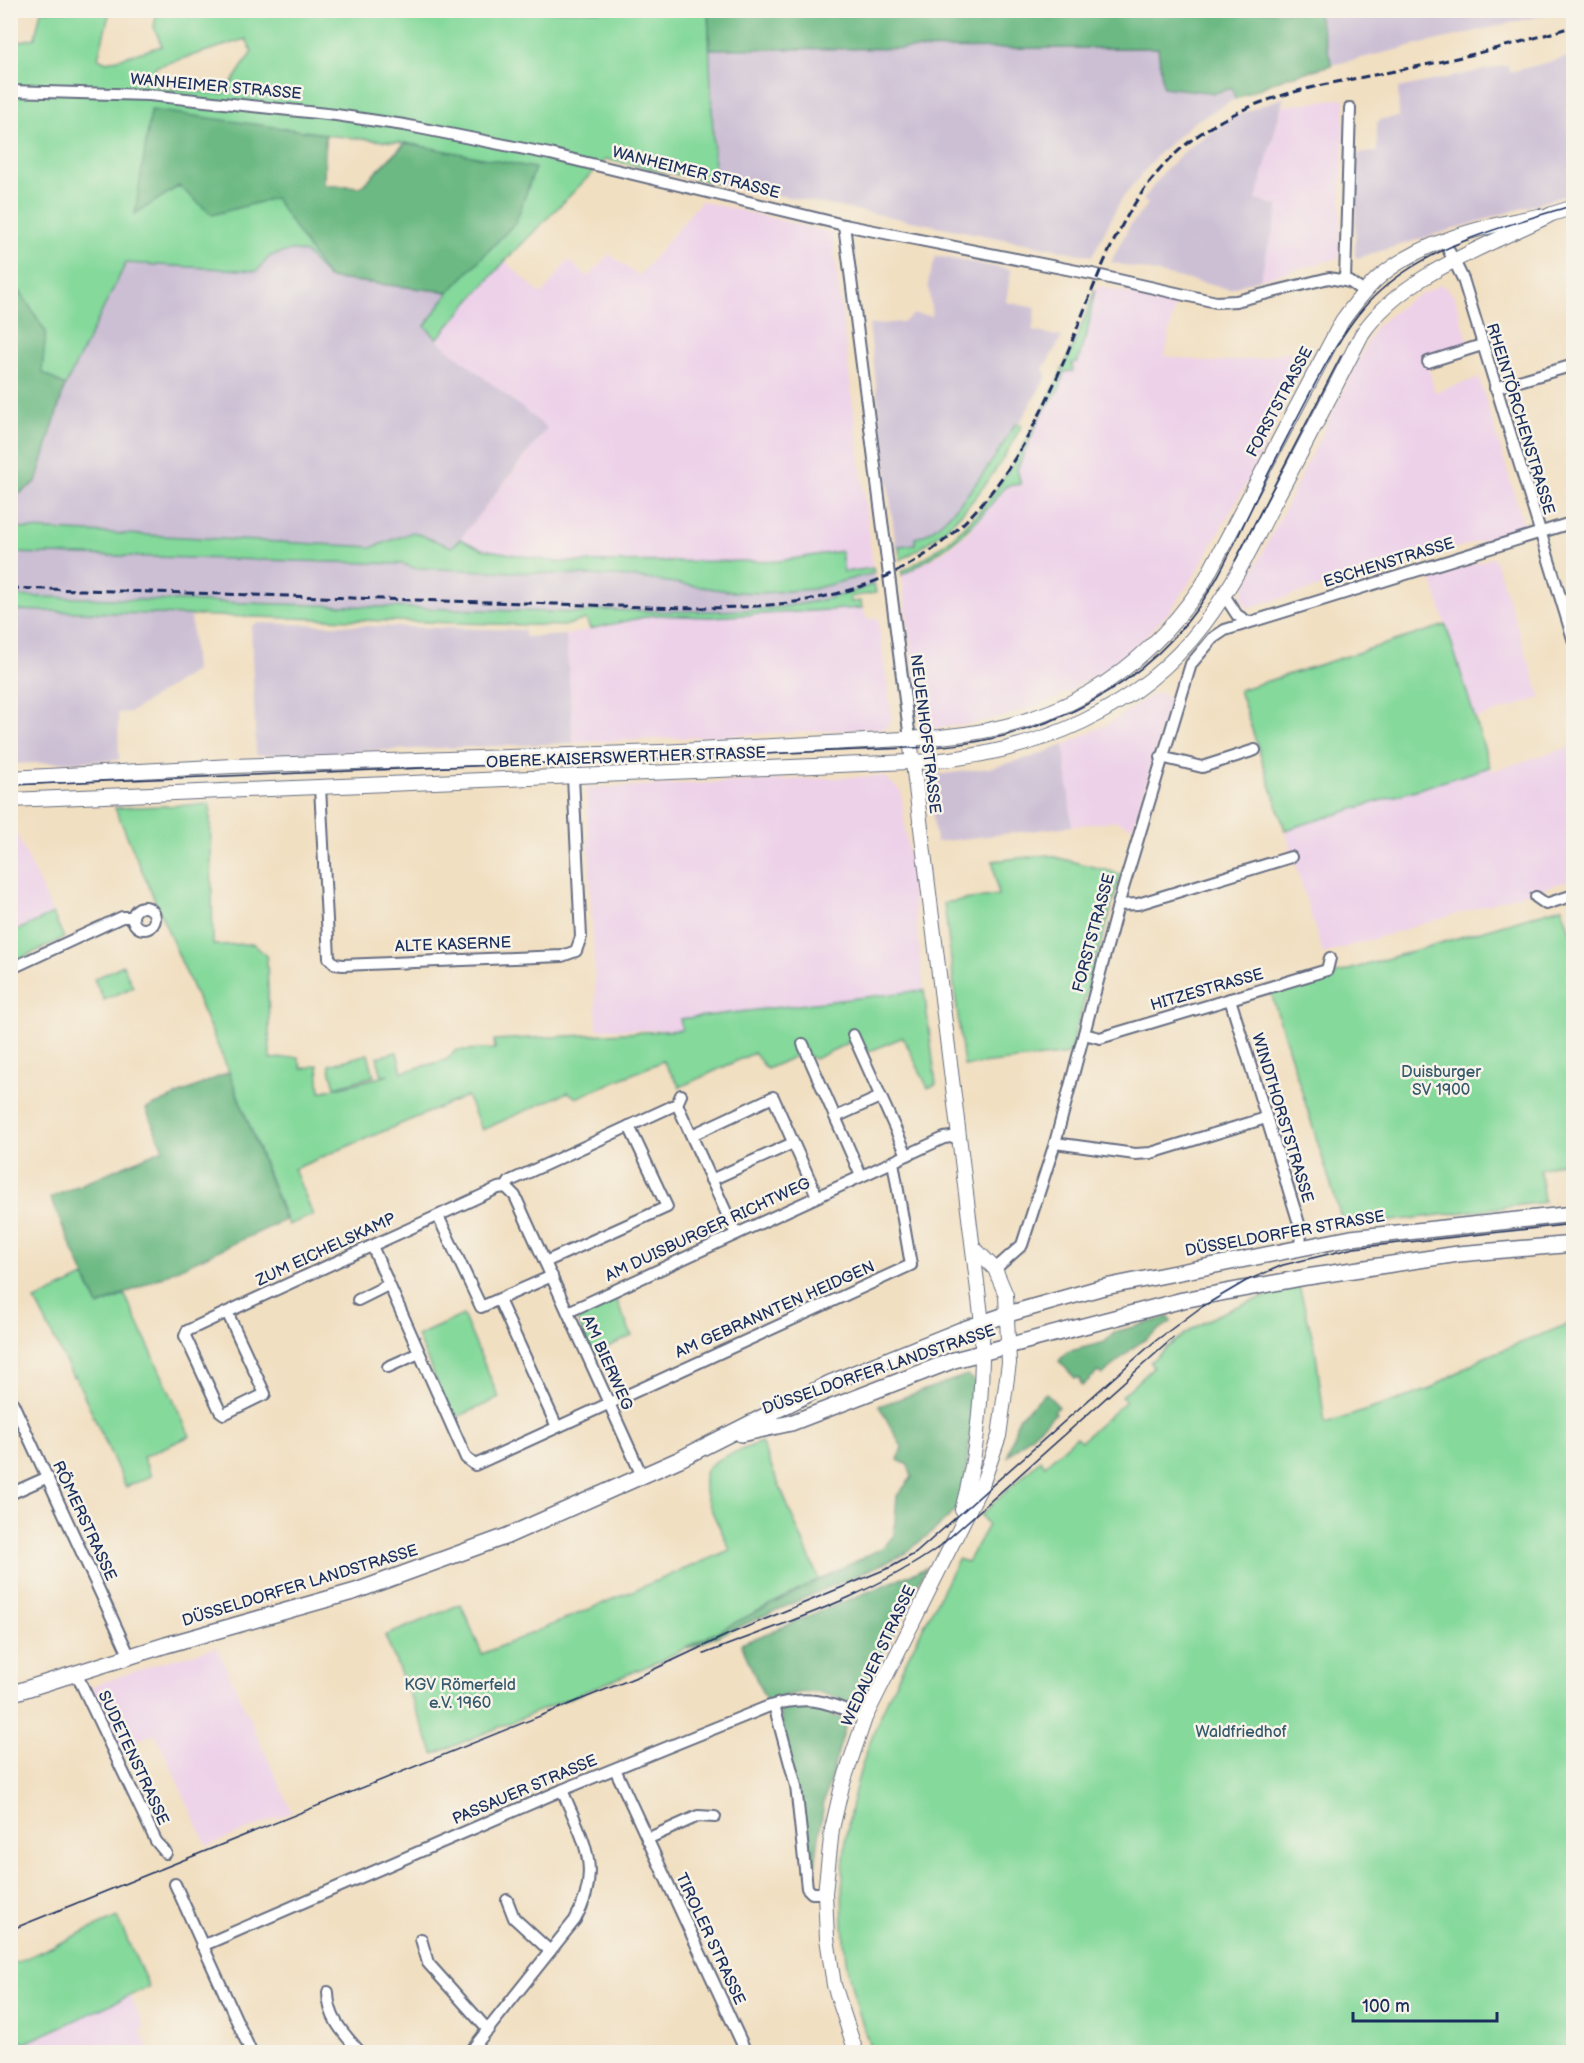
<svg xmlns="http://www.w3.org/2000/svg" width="1584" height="2063" font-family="'Balsamiq Sans',sans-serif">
<rect width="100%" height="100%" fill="#f7f3e8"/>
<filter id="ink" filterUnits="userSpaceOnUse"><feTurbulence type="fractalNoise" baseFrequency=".0167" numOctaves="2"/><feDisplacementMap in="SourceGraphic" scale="12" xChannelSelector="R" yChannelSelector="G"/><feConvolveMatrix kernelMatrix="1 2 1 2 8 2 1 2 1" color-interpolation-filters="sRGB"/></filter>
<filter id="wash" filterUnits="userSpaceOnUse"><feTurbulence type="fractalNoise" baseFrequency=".008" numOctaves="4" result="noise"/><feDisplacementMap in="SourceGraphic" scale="24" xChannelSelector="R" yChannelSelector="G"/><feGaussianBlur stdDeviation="1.35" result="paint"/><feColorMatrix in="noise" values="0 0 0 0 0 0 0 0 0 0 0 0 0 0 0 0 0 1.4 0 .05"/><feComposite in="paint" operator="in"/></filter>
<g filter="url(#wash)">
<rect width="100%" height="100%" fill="#f1dfc1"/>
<!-- built -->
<g fill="#edd1e9">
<polygon points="1345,98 1339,258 1260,279 1279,206 1256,200 1282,106"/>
<polygon points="701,201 832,233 873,568 844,572 841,551 779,561 557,562 482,549 460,539 530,451 437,339 505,261 542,295 568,260 589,277 609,254 639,276"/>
<polygon points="1442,284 1454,296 1472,352 1428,367 1435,392 1479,378 1524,526 1522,529 1247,608 1241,596 1375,327 1409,300"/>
<polygon points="1097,286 1175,304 1165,356 1210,362 1257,359 1286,351 1305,359 1249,479 1196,573 1171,610 1142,640 1110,667 1057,698 1012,714 972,724 928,729 920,721 902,576 942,553 967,533 1009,482 1079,341"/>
<polygon points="1494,557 1541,698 1475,719 1431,578"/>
<polygon points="862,608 867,619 878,618 892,718 886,728 573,743 566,635 654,615 711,617"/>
<polygon points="1161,693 1167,697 1169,703 1133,827 1115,821 1072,826 1064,745 1110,723 1153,694"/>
<polygon points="1573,746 1573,879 1323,954 1285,830 1490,767 1492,771"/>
<polygon points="883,776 901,791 924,990 681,1019 682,1030 597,1029 586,788"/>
<polygon points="11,809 12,823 53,914 11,933"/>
<polygon points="217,1647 292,1812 207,1846 155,1733 120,1748 92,1686 156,1664"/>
<polygon points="117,1917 149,1987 130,1996 145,2028 140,2030 150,2052 11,2052 10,1965"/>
</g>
<!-- industrial -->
<g fill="#ccbfd4">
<polygon points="1317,11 1562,11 1332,65"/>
<polygon points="1159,48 1215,93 1232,88 1235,99 1194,122 1158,154 1121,200 1092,256 715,183 710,49"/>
<polygon points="1573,56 1573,193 1357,258 1355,255 1357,154 1377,152 1377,123 1382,119 1399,117 1398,88 1508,65 1510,72"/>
<polygon points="1284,97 1256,200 1279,206 1260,279 1229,289 1111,262 1129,227 1148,204 1143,200 1165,170 1187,149 1232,117"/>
<polygon points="292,250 307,253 328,278 449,292 425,326 437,340 547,428 460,539 482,549 557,562 779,561 841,551 844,572 873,568 876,589 839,601 772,614 711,617 654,615 590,629 584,613 11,596 11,455 64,386 126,263 257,271 269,256"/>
<polygon points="936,256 1011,270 1006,302 1036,308 1032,331 1062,337 1043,369 1047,376 997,462 953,513 917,545 896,548 869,325 903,322 914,314 932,316 928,282"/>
<polygon points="10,610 191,616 195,671 131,712 118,713 119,760 11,764"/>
<polygon points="256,623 524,630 525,637 566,635 573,743 256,755 251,627"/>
<polygon points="1064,745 1072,826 936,842 928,776 989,768 1032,757"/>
</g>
<!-- green -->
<g fill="#85d99b" stroke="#50847c" stroke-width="1.5" fill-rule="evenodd">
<path d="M 41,11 L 110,11 L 98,58 L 107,62 L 162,46 L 154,27 L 157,11 L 708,11 L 715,183 L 606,159 L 505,261 L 437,339 L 425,326 L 449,292 L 328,278 L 306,253 L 292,250 L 270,256 L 257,271 L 126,263 L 65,386 L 11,455 L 11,43 L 35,38 ZM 246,39 L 252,52 L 224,94 L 155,87 L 155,67 ZM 325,135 L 405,143 L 361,187 L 324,185 Z"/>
<path d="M 1095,289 L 1086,339 L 1084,339 L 1078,362 L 1072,363 L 1073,371 L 1064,372 L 1060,388 L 1041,415 L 1017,469 L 1021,484 L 1006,486 C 975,527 947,550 902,575 L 902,571 C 975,533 1005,482 1042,411 C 1062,372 1081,331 1095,289 Z"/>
<path d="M 1015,424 L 1022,425 C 993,480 956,531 900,560 L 899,546 L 915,544 L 915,538 C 946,533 999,453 1015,424 Z"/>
<polygon points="11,528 373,547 413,532 452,547 460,539 482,549 557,562 779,561 841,551 844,572 873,568 874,573 813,589 761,593 735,592 634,577 414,568 403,564 11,553"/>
<path d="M 874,584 L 876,593 L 850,597 L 851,602 L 861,601 L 862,608 L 711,617 L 654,615 L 590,629 L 586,619 L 564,626 L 10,610 L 11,596 L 585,613 L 596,610 C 687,611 788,619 874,584 Z"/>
<polygon points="1446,625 1490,767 1285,830 1239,690"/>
<polygon points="210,804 213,945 254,944 267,957 270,1059 298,1057 302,1069 318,1065 320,1092 389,1075 382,1076 377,1057 397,1052 402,1072 446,1060 456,1050 495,1049 494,1040 682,1030 680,1019 924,990 936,1084 928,1088 903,1037 866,1053 852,1041 815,1059 802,1053 767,1069 754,1053 680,1087 663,1061 576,1098 568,1092 482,1130 467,1096 294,1169 313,1215 288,1225 229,1072 115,808"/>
<polygon points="1047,855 1121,874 1069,1054 964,1066 944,903 998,895 993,861"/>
<polygon points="1562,907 1574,944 1573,1159 1540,1169 1544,1202 1344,1227 1271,993"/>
<polygon points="53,914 64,938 11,963 11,933"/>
<polygon points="123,965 133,987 104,1000 94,979"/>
<polygon points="368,1054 374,1076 335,1087 329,1065"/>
<polygon points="84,1277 98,1306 125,1295 190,1436 143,1457 151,1476 126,1487 75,1376 73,1377 35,1300"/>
<path d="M 1299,1286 L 1315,1347 L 1325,1424 L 1428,1390 L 1480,1359 L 1573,1322 L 1573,2052 L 871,2052 C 863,2022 850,1991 846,1960 C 839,1900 842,1837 858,1779 C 878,1705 925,1627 958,1559 L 967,1562 L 988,1525 L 981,1515 L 1040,1460 L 1045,1465 L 1076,1437 L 1081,1441 L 1126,1401 L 1122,1396 L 1153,1367 L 1150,1362 C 1200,1316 1235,1306 1299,1286 Z"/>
<polygon points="615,1297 632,1336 593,1354 577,1319 581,1313"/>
<polygon points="463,1315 499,1398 453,1419 417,1336"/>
<path d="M 761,1442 L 819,1580 L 662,1660 L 434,1754 L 385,1636 L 461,1604 L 482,1654 L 730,1550 C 723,1528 687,1481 713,1463 C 727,1454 746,1449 761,1442 Z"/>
<polygon points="117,1917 149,1987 23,2044 11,2016 11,1965"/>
</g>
<!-- forest -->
<g fill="#6cb983" stroke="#447470" stroke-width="1.5">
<polygon points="708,11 1317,11 1332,65 1284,78 1235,99 1232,88 1215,93 1163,87 1158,48 710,49"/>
<polygon points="151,110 325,134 324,185 361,187 406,143 535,168 516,222 449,292 328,278 275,198 212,215 179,186 135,214"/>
<polygon points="10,290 20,291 46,332 42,372 65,386 36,482 19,494 11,494"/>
<polygon points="229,1072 285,1220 98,1306 50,1198 163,1149 146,1109"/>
<polygon points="1169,1317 1171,1322 1134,1347 1102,1375 1098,1372 1082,1386 1079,1378 1075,1378 1059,1361 1067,1352 1105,1342 1115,1332"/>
<polygon points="967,1375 976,1383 965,1481 956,1510 938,1527 903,1555 688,1649 687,1647 884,1547 894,1535 897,1496 912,1477 908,1465 898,1460 902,1447 879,1406"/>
<polygon points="1046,1393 1059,1407 1054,1411 1056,1413 1008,1456 1018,1418"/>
<path d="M 926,1568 L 856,1707 C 819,1687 806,1690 766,1701 L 741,1644 Z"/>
<polygon points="797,1707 827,1713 847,1721 824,1801 812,1887 780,1711"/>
</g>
</g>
<g filter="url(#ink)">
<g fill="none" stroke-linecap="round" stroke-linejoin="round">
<defs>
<g id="minor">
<polyline points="10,91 149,95 336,115 404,125 550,154 844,225 1092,274 1216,302 1236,301 1329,278 1350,282 1364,292"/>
<polyline points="844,225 910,739"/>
<polyline points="1444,241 1463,279 1574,642"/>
<polyline points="1345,280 1350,108"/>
<polyline points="1428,362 1482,345"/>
<polyline points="1495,388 1574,365"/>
<polyline points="1224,595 1237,615 1248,622"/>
<polyline points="1161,757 1202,767 1255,750"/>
<polyline points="320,787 329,958 335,964 343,965 562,956 576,951 581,937 573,777"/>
<polyline points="1536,897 1546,904 1574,895"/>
<polyline points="1118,905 1138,904 1291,857"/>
<circle cx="144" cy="918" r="11"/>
<polyline points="10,969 122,917 133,917"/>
<polyline points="1230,999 1301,1230 1300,1248"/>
<polyline points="1084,1034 1100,1038 1327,970 1330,958"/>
<polyline points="853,1035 907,1155"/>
<polyline points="803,1044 861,1176"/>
<polyline points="677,1104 736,1234"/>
<polyline points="836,1117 880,1097"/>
<polyline points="692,1135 773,1097 817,1196"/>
<polyline points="1055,1143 1135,1154 1151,1153 1266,1118"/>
<polyline points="711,1180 793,1143"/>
<polyline points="506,1187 515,1196 642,1476"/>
<polyline points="438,1216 481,1307 552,1276"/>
<polyline points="372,1246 466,1458 475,1465 911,1265 893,1162"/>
<polyline points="545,1262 667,1207 629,1126"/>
<polyline points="995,1269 1022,1245 1055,1143 1118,905 1191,664 1213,638 1225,630 1574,522"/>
<polyline points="358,1300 388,1285"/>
<polyline points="499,1300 557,1427"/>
<path d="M 227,1312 L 265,1394 L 224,1414 L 220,1411 L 185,1336 L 187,1331 C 290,1282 395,1236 498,1188 L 506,1187 L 510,1181 L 677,1104 L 681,1095"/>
<polyline points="568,1312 944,1138 958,1136"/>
<polyline points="388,1367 419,1353"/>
<polyline points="10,1397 130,1657"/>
<polyline points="10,1494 48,1477"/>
<polyline points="77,1675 156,1841 166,1853"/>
<polyline points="774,1705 796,1786 807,1888 812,1893 825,1893"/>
<polyline points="615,1769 746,2052"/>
<polyline points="647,1839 698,1816 715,1817"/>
<polyline points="175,1884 251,2052"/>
<polyline points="507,1900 514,1918 550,1951"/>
<polyline points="421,1939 428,1963 488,2030"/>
<path d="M 202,1946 L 562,1790 L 767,1707 C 808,1694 827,1701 865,1718"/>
<path d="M 328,1992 C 328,2018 344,2034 360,2052"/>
<path d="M 470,2052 L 575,1920 C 604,1869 582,1838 562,1790"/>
</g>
<g id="tertiary">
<path d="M 910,739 L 982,1323 C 983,1387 979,1448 962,1510"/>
<path d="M 10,778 L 232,766 L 661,752 L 940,737 C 1054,727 1138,679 1203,584 L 1342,321 C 1353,306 1364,291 1377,279 C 1420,241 1484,226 1539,216"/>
<path d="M 10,800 L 933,761 C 1038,751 1138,711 1204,624 C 1232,587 1253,545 1274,503 C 1304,447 1333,391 1362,334 C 1401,275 1490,245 1552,214 L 1574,207"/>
<polyline points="856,2052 834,1985 827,1938 825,1893 832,1829 842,1786 865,1718 983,1482 999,1436 1009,1363 1006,1295 995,1269 974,1248"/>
</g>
<g id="secondary">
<polyline points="741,1434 791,1423 954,1360 1183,1300 1307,1277 1458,1254 1574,1244"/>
<polyline points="10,1694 166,1645 356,1591 507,1536 680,1459 830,1383 961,1330 1008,1314 1100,1288 1351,1238 1574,1214"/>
</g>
</defs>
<!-- minor casing -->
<use href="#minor" stroke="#666d81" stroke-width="14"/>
<!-- tertiary casing -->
<use href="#tertiary" stroke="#666d81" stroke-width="16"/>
<!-- secondary casing -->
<use href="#secondary" stroke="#666d81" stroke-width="18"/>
<!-- minor -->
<use href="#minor" stroke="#fff" stroke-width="10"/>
<!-- tertiary -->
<use href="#tertiary" stroke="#fff" stroke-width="14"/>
<!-- secondary -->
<use href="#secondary" stroke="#fff" stroke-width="15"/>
<!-- tram -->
<g stroke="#1b2f5e" stroke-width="1.5">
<polyline points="1235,561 1341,356"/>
<path d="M 10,785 L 933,747 C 1046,739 1148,688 1210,590 C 1226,564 1238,536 1251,509 C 1266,477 1282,447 1298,416 C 1319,376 1346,321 1380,291 C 1432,244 1508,225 1574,205"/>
<path d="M 704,1654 C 783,1623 869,1597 939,1547 L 1173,1338"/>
<polyline points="10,1930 644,1674 727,1635 891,1567 916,1553 1154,1342 1200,1308 1246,1281 1283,1265 1354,1248 1574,1224"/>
</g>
<!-- rail -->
<path stroke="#1b2f5e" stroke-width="3" stroke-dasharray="9 4.5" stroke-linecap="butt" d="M 10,588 C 154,592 298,596 442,601 C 500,602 558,604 616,606 C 715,609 824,615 912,563 C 995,514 1040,423 1074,336 C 1103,263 1130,184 1197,136 C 1260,91 1331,84 1405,69 C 1461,58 1518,44 1574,26"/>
</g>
</g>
<g text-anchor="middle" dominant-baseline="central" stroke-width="5" stroke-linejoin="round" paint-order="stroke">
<!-- street labels -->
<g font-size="16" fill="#1b2f5e" stroke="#f7f3e8">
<text transform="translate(216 87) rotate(5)">WANHEIMER STRASSE</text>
<text transform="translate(696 173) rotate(14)">WANHEIMER STRASSE</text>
<text transform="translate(1280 402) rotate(-62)">FORSTSTRASSE</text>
<text transform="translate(1520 419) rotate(73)">RHEINTÖRCHENSTRASSE</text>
<text transform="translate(1389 563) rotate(-17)">ESCHENSTRASSE</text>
<text transform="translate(925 734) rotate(83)">NEUENHOFSTRASSE</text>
<text transform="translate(626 758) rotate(-2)">OBERE KAISERSWERTHER STRASSE</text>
<text transform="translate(1094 933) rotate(-75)">FORSTSTRASSE</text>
<text transform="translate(453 945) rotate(-2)">ALTE KASERNE</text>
<text transform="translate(1207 990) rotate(-16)">HITZESTRASSE</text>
<text transform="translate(1282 1118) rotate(73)">WINDTHORSTSTRASSE</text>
<text transform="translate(708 1230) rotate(-25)">AM DUISBURGER RICHTWEG</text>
<text transform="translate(1285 1234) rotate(-10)">DÜSSELDORFER STRASSE</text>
<text transform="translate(326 1250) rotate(-25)">ZUM EICHELSKAMP</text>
<text transform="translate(775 1310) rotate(-24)">AM GEBRANNTEN HEIDGEN</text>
<text transform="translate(607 1363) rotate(66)">AM BIERWEG</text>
<text transform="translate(879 1370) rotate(-19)">DÜSSELDORFER LANDSTRASSE</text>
<text transform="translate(84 1521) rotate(65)">RÖMERSTRASSE</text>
<text transform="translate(300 1586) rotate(-17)">DÜSSELDORFER LANDSTRASSE</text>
<text transform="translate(879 1656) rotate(-65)">WEDAUER STRASSE</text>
<text transform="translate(133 1758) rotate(65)">SUDETENSTRASSE</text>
<text transform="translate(525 1790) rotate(-23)">PASSAUER STRASSE</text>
<text transform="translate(710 1939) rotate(65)">TIROLER STRASSE</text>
</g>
<!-- park labels -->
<g font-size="16" fill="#365a6d" stroke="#f7f3e8">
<text x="1441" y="1072">Duisburger<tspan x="1441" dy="18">SV 1900</tspan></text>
<text x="460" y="1685">KGV Römerfeld<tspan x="460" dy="18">e.V. 1960</tspan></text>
<text x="1241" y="1732">Waldfriedhof</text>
</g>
</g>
<!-- margin -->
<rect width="1584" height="2063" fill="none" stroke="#f7f3e8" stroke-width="36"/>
<!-- scale -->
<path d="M1353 2012v9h144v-9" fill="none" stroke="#1b2f5e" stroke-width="3"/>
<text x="1362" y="2012" font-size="18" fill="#1b2f5e" stroke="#f7f3e8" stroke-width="4.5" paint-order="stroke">100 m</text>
</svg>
